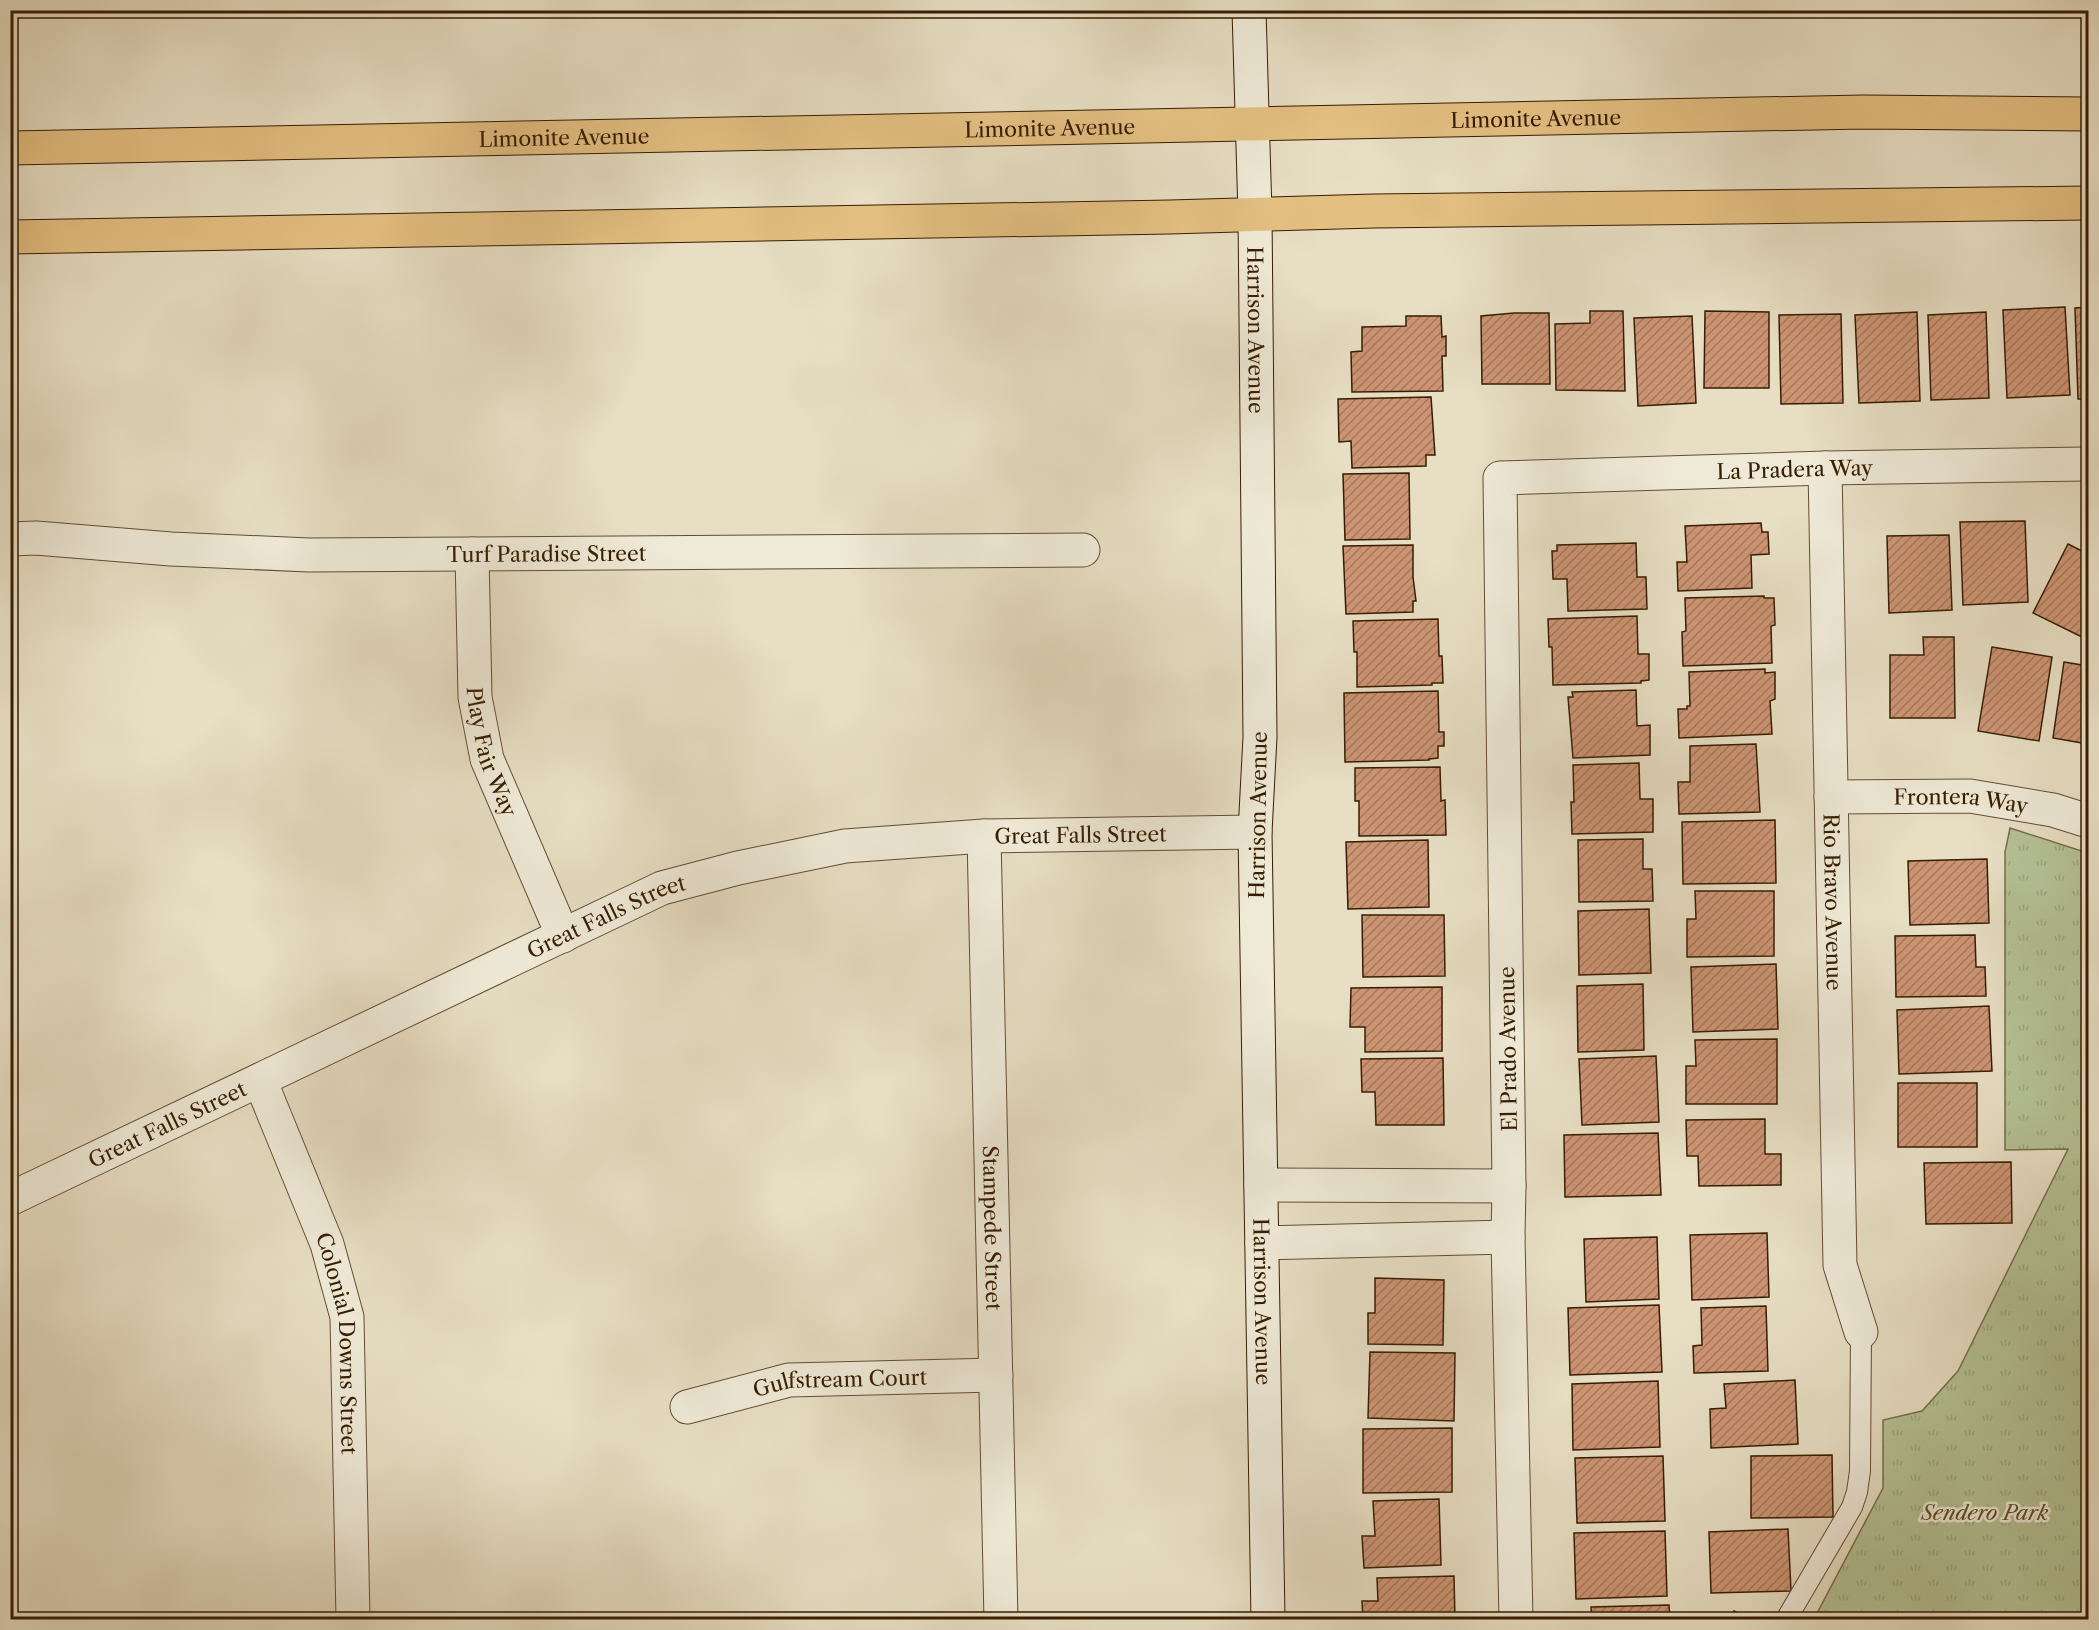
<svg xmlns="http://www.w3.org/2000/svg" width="2099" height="1630" font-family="'Libre Caslon Text',serif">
<defs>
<pattern id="park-tufts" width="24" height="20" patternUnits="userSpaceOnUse" patternTransform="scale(1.5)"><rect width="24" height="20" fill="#b4c195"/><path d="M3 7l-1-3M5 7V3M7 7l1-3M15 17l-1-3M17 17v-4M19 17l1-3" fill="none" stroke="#9ba57f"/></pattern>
<pattern id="building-hatch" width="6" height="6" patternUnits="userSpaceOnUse" patternTransform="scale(1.5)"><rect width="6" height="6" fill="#cc9473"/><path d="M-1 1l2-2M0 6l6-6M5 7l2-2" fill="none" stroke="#a6785c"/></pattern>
</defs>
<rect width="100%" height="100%" fill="#e7dec3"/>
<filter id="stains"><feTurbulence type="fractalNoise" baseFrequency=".00333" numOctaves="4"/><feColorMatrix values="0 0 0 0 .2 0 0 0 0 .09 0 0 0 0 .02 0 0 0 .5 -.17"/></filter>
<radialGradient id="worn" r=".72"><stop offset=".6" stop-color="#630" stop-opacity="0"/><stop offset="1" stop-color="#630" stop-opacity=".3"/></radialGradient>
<!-- park -->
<polygon fill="url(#park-tufts)" stroke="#766f4b" stroke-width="1.5" points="2010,828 2088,853 2088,1619 1814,1619 1883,1488 1883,1420 1922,1411 1958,1371 2068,1149 2005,1150 2005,852"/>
<!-- building -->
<g fill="url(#building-hatch)" stroke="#371d01" stroke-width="1.5">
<polygon points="2065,307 2070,395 2007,398 2003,310"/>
<polygon points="2088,307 2088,399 2078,399 2075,308"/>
<polygon points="1590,311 1623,311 1625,391 1556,390 1555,324 1590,323"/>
<polygon points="1705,311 1769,312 1769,388 1704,388"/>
<polygon points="1917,312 1920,401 1859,403 1855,315"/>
<polygon points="1986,312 1989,398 1931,400 1928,315"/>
<polygon points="1514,313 1549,313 1550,384 1482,384 1481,316"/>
<polygon points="1841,314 1843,403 1781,404 1779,315"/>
<polygon points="1406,316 1441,316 1442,337 1446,336 1446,356 1442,356 1443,391 1352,392 1351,352 1362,351 1362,327 1406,326"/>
<polygon points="1692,316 1696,403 1638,406 1634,318"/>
<polygon points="1431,397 1435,455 1426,455 1426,466 1352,468 1351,441 1339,442 1338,399"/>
<polygon points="1409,473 1410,539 1345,540 1343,474"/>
<polygon points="2025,521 2028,602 1963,605 1960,522"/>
<polygon points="1761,523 1762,532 1768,532 1769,554 1751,555 1752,588 1678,591 1677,562 1687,562 1685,526"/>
<polygon points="1949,535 1952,610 1889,613 1887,536"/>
<polygon points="1636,543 1637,577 1646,577 1647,609 1568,611 1567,579 1553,579 1552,551 1557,551 1557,545"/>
<polygon points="2068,544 2088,554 2088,640 2033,613"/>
<polygon points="1413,545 1413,577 1416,601 1413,601 1413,612 1346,614 1343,546"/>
<polygon points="1764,596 1764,598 1774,598 1775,625 1771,626 1772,663 1683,666 1682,632 1686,631 1685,598"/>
<polygon points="1637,616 1638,654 1649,654 1649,680 1641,681 1641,683 1553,685 1552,647 1549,647 1548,619"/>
<polygon points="1438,619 1439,656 1442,656 1443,683 1432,683 1432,685 1357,687 1357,652 1354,652 1353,621"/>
<polygon points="1923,637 1954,637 1955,718 1890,718 1890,655 1924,655"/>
<polygon points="1992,647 2052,657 2039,741 1978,731"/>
<polygon points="2064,662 2088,666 2088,744 2053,738"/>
<polygon points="1765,669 1765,673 1775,672 1775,699 1770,701 1772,734 1679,738 1678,709 1687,709 1687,706 1690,706 1689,672"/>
<polygon points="1636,690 1637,726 1650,725 1650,755 1573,758 1568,697 1573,697 1572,692"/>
<polygon points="1438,691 1439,732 1444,732 1444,746 1438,746 1438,758 1429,759 1429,760 1345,762 1344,693"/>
<polygon points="1756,744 1760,812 1679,814 1678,782 1690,782 1690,746"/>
<polygon points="1639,763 1640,799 1653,799 1653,832 1572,834 1571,802 1574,802 1573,765"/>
<polygon points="1440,767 1441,801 1445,800 1446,835 1359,836 1359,801 1355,801 1355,768"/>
<polygon points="1775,820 1776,883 1683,884 1682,822"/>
<polygon points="1643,839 1643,869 1652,869 1653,901 1579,902 1578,840"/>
<polygon points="1428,840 1429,907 1348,909 1346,842"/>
<polygon points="1987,859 1989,923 1910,925 1908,861"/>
<polygon points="1695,891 1774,891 1774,956 1687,957 1687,919 1696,919"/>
<polygon points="1649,909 1651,973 1579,975 1578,911"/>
<polygon points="1362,915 1444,915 1445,976 1363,977"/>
<polygon points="1975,935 1976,967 1985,967 1986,996 1896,997 1895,936"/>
<polygon points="1776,964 1778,1029 1693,1032 1691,967"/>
<polygon points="1643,984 1644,1050 1578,1052 1577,986"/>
<polygon points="1442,987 1442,1051 1365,1052 1365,1027 1350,1027 1351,988"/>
<polygon points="1989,1006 1992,1071 1899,1074 1897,1010"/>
<polygon points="1777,1039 1777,1104 1686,1104 1686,1066 1696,1066 1695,1040"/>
<polygon points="1656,1056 1659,1122 1582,1125 1579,1059"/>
<polygon points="1443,1058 1444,1125 1376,1125 1375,1092 1362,1092 1361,1059"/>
<rect x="1898" y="1083" width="79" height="64"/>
<polygon points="1765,1119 1765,1154 1781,1154 1781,1185 1699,1186 1698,1156 1687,1156 1686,1120"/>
<polygon points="1658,1133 1661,1195 1565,1197 1564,1135"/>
<polygon points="2011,1162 2012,1223 1926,1224 1924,1163"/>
<polygon points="1767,1233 1769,1297 1692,1300 1690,1235"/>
<polygon points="1657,1237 1659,1299 1586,1302 1584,1239"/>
<polygon points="1375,1278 1444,1280 1443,1345 1368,1344 1368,1313 1375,1313"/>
<polygon points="1659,1305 1662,1372 1570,1375 1568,1308"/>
<polygon points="1766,1306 1768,1371 1694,1373 1693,1346 1702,1345 1701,1308"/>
<polygon points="1370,1352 1455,1353 1454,1421 1368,1418"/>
<polygon points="1795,1380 1798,1444 1711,1448 1710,1409 1726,1408 1724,1384"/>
<polygon points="1658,1381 1660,1447 1573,1450 1572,1384"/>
<polygon points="1452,1428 1452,1492 1363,1493 1363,1429"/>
<polygon points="1832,1455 1833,1517 1751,1518 1751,1456"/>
<polygon points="1663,1456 1665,1521 1577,1523 1575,1458"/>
<polygon points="1439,1499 1441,1565 1364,1568 1362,1536 1375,1536 1373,1501"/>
<polygon points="1788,1529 1791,1591 1711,1593 1709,1532"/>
<polygon points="1665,1531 1667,1596 1576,1599 1574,1533"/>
<polygon points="1454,1576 1455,1620 1363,1620 1362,1601 1378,1601 1377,1578"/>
<polygon points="1669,1605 1670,1620 1592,1620 1591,1607"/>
<polygon points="1734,1611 1751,1620 1730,1620"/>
</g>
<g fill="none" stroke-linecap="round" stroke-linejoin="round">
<defs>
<polyline id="lane" points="1787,1618 1852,1507 1857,1492 1860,1471 1861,1332"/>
<g id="street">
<path id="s1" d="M 1825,468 L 1840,1265 L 1861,1332"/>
<path id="s2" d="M 10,539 L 36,538 L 171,549 L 309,555 L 1083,550"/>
<path id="s3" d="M 472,554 L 475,697 L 487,759 L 563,936"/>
<path id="s4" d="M 1831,797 L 1970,796 L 2053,810 L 2088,821"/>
<path id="s5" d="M 984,836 L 1001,1620"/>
<path id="s6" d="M 260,1080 L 327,1244 L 347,1317 L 353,1620"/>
<polyline points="1261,1185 1509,1186"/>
<path id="s7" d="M 10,1199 L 662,888 L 738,868 L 845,846 L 984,836 L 1255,832"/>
<polyline points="1262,1243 1508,1237"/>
<path id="s8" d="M 687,1407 L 789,1380 L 996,1375"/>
<path id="s9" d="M 1516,1620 L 1508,1237 L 1509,1186 L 1500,478 L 1825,468 L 2088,464"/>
</g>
<g id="secondary">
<path id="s10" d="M 1249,10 L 1255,214 L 1260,737 L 1255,832 L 1268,1620"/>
</g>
<g id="primary">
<path id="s11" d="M 10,148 L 1863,112 L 2088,114"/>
<polyline points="10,237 1170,217 1374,211 2088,203"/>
</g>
</defs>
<!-- lane casing -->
<use href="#lane" stroke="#634d32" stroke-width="22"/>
<!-- street casing -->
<use href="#street" stroke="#634d32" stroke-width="35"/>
<!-- secondary casing -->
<use href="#secondary" stroke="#371d01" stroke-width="35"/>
<!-- primary casing -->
<use href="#primary" stroke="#371d01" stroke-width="35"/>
<!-- lane -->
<use href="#lane" stroke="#efead8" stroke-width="20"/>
<!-- street -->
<use href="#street" stroke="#efead8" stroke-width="33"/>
<!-- secondary -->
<use href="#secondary" stroke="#efead8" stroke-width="33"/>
<!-- primary -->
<use href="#primary" stroke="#e4bf82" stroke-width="33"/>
</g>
<g text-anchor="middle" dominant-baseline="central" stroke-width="5" stroke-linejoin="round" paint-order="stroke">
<!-- street labels -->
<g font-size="21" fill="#371d01" stroke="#efead8">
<text stroke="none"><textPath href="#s11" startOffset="1526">Limonite Avenue</textPath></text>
<text stroke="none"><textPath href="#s11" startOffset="1040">Limonite Avenue</textPath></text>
<text stroke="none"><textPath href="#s11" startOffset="554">Limonite Avenue</textPath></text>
<text stroke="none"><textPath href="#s10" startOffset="320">Harrison Avenue</textPath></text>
<text stroke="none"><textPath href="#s9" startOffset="1437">La Pradera Way</textPath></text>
<text stroke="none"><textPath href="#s2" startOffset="537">Turf Paradise Street</textPath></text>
<text stroke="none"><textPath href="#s3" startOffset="200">Play Fair Way</textPath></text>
<text stroke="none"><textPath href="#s4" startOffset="130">Frontera Way</textPath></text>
<text transform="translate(1258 815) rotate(-89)">Harrison Avenue</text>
<text stroke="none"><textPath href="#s7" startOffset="1146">Great Falls Street</textPath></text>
<text stroke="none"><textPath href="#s1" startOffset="434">Rio Bravo Avenue</textPath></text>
<text stroke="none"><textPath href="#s7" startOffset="660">Great Falls Street</textPath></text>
<text transform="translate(1508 1049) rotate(-91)">El Prado Avenue</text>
<text stroke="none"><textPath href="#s7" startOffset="174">Great Falls Street</textPath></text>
<text stroke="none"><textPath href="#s5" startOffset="392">Stampede Street</textPath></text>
<text stroke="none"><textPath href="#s10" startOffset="1292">Harrison Avenue</textPath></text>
<text stroke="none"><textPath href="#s6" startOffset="278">Colonial Downs Street</textPath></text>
<text stroke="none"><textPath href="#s8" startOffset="156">Gulfstream Court</textPath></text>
</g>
<!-- park labels -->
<g font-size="21" font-style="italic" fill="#5c4e2d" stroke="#efead8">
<text x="1985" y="1512">Sendero Park</text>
</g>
</g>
<!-- margin -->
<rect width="2099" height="1630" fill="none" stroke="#e7dec3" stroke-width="36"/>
<rect x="12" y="12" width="2075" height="1606" fill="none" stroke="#371d01" stroke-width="3"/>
<rect x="18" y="18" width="2063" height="1594" fill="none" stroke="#371d01" stroke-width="1.5"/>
<rect width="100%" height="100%" filter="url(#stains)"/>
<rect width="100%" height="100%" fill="url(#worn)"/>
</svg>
